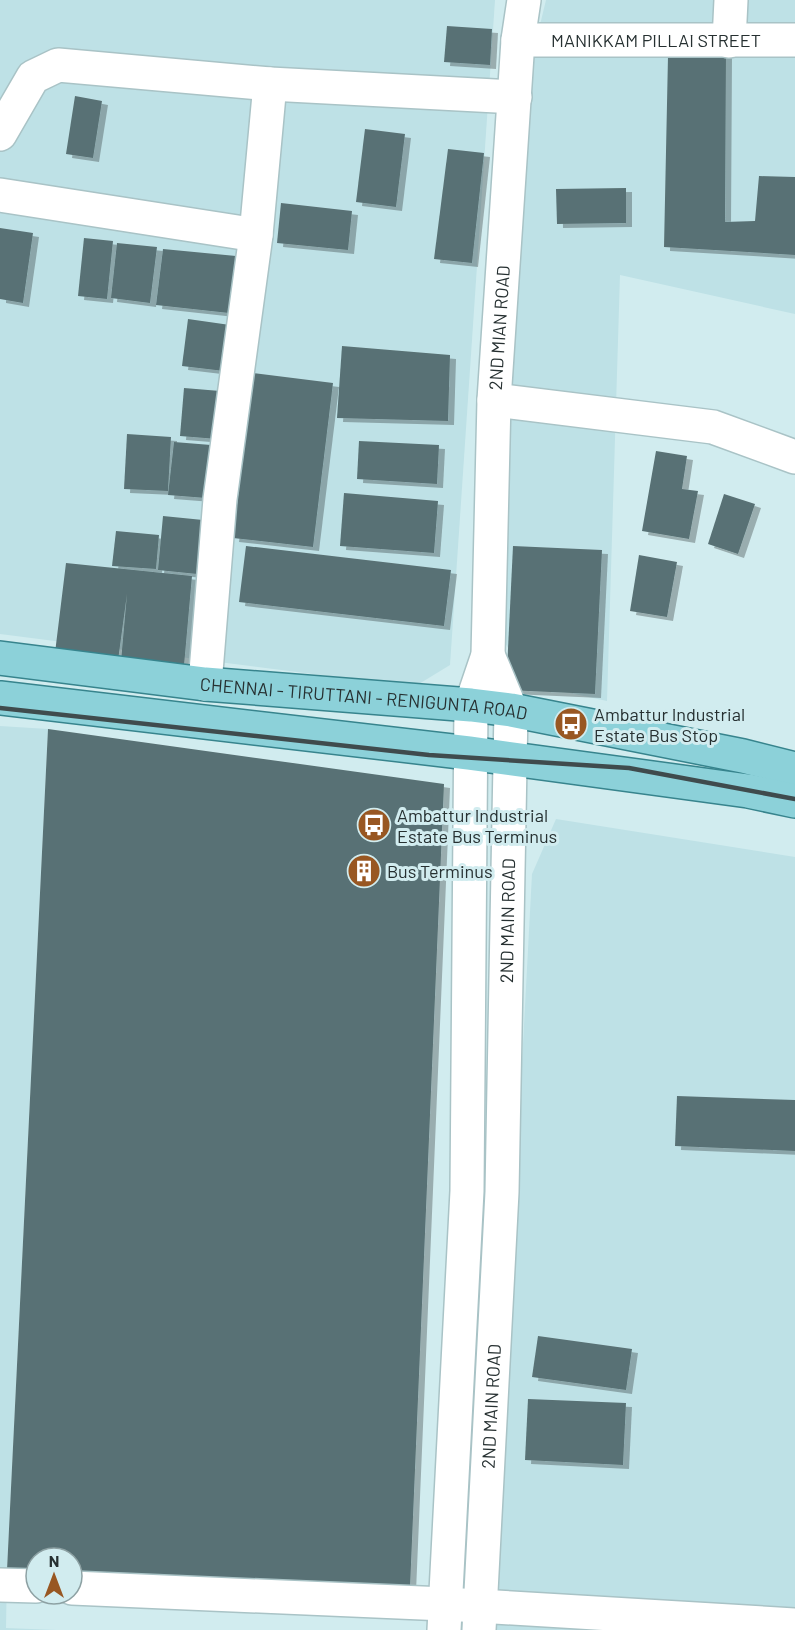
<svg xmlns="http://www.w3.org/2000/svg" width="795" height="1630" font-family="Barlow,sans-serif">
<defs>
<filter id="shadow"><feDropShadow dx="6" dy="4" stdDeviation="0" flood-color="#0004"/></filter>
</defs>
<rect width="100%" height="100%" fill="#d1ecef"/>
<!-- built -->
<g fill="#bee1e6">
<polygon points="0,0 495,0 450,665 414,687 0,634"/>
<polygon points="546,0 795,0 795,314 620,275 607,701 528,684 496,626 532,58"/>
<polygon points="0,726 48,729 7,1570 6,1628 56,1630 0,1630"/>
<polygon points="556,819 795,857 795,1630 492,1630 532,874"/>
</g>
<!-- building -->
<g fill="#597174" filter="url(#shadow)">
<polygon points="447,26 492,29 490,65 444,62"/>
<polygon points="726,52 725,222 755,221 759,176 795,177 795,255 664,247 668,56"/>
<polygon points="75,96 102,101 93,158 66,154"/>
<polygon points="365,129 405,134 396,207 356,202"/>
<polygon points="448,149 484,153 472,263 434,259"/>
<polygon points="626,188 626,223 557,224 556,189"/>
<polygon points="281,203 352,211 348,250 277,243"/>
<polygon points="0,228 33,233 23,303 0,299"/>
<polygon points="84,238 113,241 107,299 78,296"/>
<polygon points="117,243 157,247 150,303 111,298"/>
<polygon points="163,249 236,256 229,313 156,305"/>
<polygon points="188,319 230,325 224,371 182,366"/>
<polygon points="342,346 450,355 448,421 337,418"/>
<polygon points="253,373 333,383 313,547 233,538"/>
<polygon points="184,388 220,391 217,439 180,436"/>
<polygon points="127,434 171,437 168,491 124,489"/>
<polygon points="359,441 439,445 437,484 357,479"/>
<polygon points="174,442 211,445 206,498 168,495"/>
<polygon points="656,451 687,456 682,489 698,491 689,539 642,531"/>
<polygon points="344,493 438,501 434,553 340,546"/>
<polygon points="724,494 755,504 738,554 708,544"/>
<polygon points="163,516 203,520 197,574 158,570"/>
<polygon points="116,531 159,535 156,569 112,566"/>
<polygon points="246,546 451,570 444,626 239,602"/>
<polygon points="513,546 602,550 595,694 506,690"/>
<polygon points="639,555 677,562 667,617 630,611"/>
<polygon points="66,563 192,576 183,677 120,672 127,594 117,668 54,661"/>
<polygon points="48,729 444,784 410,1588 72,1573 72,1558 36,1558 36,1571 7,1570"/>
<polygon points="677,1096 795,1100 795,1151 675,1146"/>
<polygon points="538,1336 632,1349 626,1390 532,1377"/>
<polygon points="528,1399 626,1403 623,1465 525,1460"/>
</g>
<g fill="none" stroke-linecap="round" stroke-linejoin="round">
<defs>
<g id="street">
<path id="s1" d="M 518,40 L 795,40"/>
<polyline points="729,41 731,0"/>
<polyline points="0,134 33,77 58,65 270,84 515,97"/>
<polyline points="0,195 256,235"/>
<polyline points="494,400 713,427 795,457"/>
<polyline points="205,684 220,499 256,235 270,84"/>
<polyline points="0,1585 36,1586"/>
<polyline points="72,1588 445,1604 795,1625"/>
</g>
<g id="secondary">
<path id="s2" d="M 444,1630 L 467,1191 L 471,705 L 488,655 L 494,400 L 518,40 L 524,0"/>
<path id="s3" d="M 479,1630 L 502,1192 L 511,710 L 488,655"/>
</g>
<g id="primary">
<path id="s4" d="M 0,658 L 205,684 L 471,705 L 511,710 L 743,756 L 795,769"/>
<polyline points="0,698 469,753 748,791 795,801"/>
</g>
</defs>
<!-- street casing -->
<use href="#street" stroke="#a9c3c6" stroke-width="36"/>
<!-- secondary casing -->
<use href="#secondary" stroke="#a9c3c6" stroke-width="36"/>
<!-- primary casing -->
<use href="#primary" stroke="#37848d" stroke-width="36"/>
<!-- street -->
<use href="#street" stroke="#fff" stroke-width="33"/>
<!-- secondary -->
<use href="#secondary" stroke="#fff" stroke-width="33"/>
<!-- primary -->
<use href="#primary" stroke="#8cd1d9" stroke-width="33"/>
<!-- rail -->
<polyline stroke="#3f4b4d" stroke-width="4.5" points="0,708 429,755 629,768 795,799"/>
</g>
<!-- icons -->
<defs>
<symbol id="bus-disc" viewBox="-11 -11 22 22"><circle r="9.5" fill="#985722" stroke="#d1ecef"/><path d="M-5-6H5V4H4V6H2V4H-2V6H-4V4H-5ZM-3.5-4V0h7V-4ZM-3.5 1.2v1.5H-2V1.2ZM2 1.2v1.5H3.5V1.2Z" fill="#fff"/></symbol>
<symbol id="building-disc" viewBox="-11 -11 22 22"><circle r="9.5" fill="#985722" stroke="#d1ecef"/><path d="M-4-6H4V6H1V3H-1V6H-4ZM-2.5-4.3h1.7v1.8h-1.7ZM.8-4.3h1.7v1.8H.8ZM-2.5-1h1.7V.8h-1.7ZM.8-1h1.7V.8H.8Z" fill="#fff"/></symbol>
</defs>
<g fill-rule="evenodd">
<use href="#bus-disc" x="552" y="705" width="38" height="38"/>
<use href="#bus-disc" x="355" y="806" width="38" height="38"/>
<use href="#building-disc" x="345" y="852" width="38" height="38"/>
</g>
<g text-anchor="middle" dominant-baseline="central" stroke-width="6" stroke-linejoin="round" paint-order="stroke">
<!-- street labels -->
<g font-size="18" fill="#263031" stroke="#d1ecef">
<text stroke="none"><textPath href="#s1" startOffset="138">MANIKKAM PILLAI STREET</textPath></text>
<text stroke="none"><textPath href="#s2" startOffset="1306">2ND MIAN ROAD</textPath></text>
<text stroke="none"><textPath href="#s4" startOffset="366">CHENNAI - TIRUTTANI - RENIGUNTA ROAD</textPath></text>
<text stroke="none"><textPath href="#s3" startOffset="710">2ND MAIN ROAD</textPath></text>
<text stroke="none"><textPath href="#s3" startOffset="224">2ND MAIN ROAD</textPath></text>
</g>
<!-- poi labels -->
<g font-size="18" fill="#263031" stroke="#d1ecef" text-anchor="start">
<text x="594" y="714">Ambattur Industrial<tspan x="594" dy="21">Estate Bus Stop</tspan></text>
<text x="397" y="815">Ambattur Industrial<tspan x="397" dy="21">Estate Bus Terminus</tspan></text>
<text x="387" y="871">Bus Terminus</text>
</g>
</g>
<!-- north arrow -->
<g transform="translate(54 1576)"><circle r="28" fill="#d1ecef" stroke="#8da1a3" stroke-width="1.5"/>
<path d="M0-4.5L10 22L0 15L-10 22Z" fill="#985722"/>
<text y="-9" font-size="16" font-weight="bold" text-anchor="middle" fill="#263031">N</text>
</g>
</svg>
